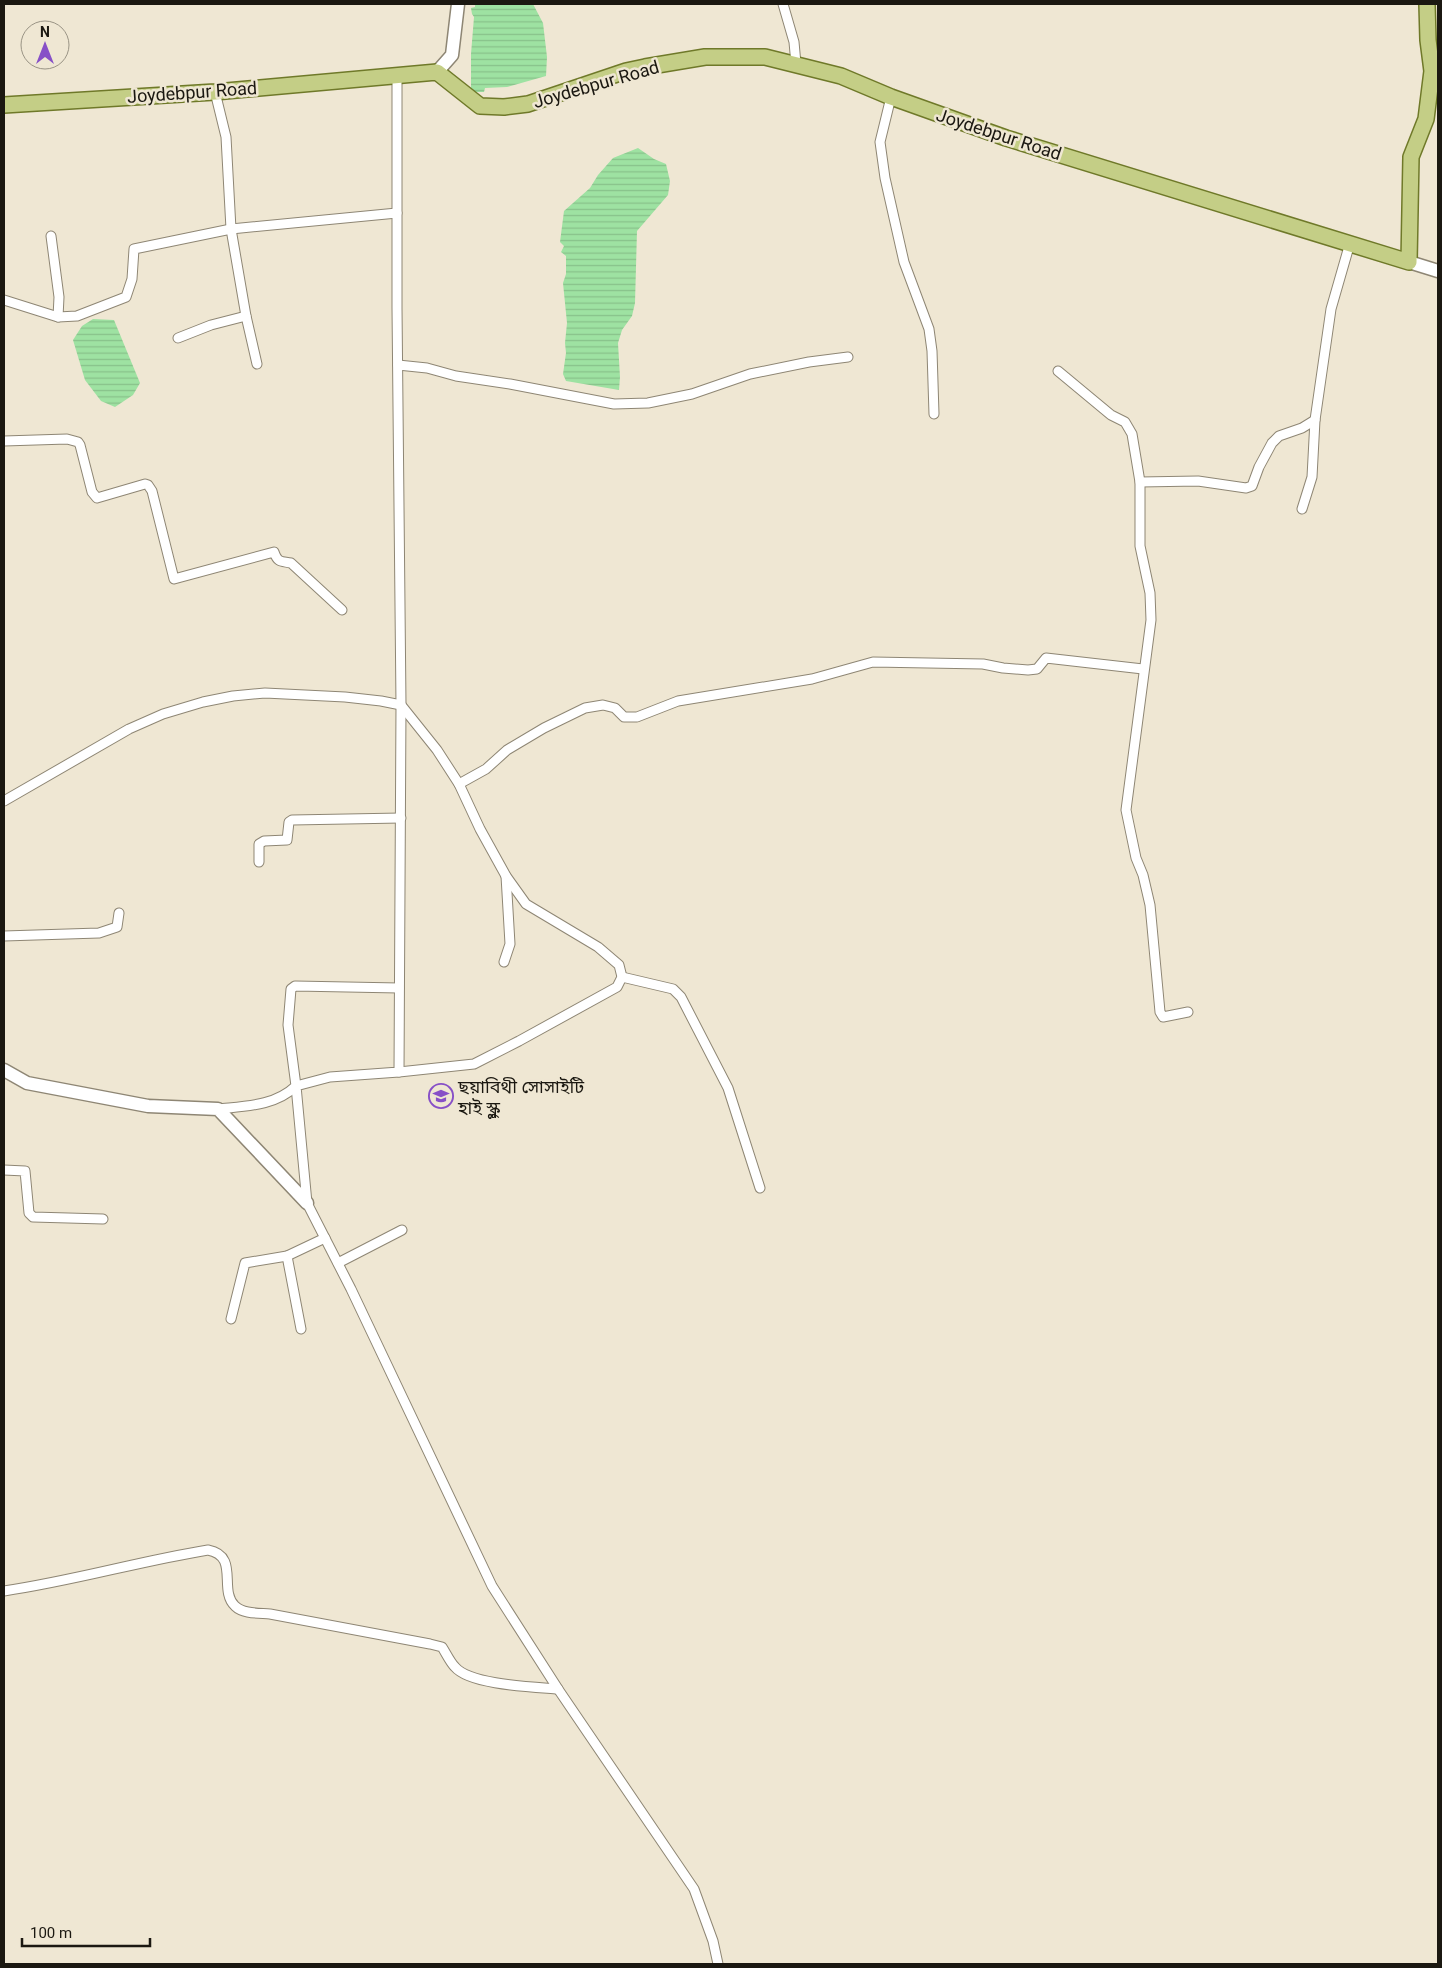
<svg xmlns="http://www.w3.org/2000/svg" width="1442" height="1968" font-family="Roboto,'Noto Sans Bengali',sans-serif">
<defs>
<pattern id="water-rules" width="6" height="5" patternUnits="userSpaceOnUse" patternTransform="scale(1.25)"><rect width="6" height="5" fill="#9ee2a2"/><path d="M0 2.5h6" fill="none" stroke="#88c18a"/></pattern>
</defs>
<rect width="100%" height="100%" fill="#efe7d3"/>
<!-- water -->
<g fill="url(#water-rules)">
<polygon points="475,4 533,4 543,23 547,57 546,76 507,87 485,88 484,92 475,92 471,88 471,54 474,17 472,14 471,8 475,7"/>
<polygon points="638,148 654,159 666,164 670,181 668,195 637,231 635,303 632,316 622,330 618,343 620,377 619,390 566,381 563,374 566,353 565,343 567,323 563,283 566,274 566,256 561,252 564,246 560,242 564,211 590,188 598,175 613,158"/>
<polygon points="93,319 114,320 140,383 133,395 115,407 101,401 85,380 73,340 82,326"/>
</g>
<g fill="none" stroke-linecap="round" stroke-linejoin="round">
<defs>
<g id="street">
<polyline points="783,4 794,42 796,64"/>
<polyline points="397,75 397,308 401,705 399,1072 330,1077 296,1086 307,1203 351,1289 492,1586 558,1689 694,1889 713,1941 718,1964"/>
<polyline points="215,92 226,137 231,229 246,316 257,364"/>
<polyline points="891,97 880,142 885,178 904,262 929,329 932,351 934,414"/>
<polyline points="51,236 59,297 58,317 77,316 126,297 132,279 134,249 231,229 397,213"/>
<polyline points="4,300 58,317"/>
<polyline points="178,338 211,325 246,316"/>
<polyline points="398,365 427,368 456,376 510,384 614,404 648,403 692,394 750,374 809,362 848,357"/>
<polyline points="1058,371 1111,415 1125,422 1132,434 1140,482 1140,546 1150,593 1151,620 1126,810 1136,858 1143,875 1150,905 1160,1012 1163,1017 1188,1012"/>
<path d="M 4,441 L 67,439 L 78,442 L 80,445 L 92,492 L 97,498 L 145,484 L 148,485 L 152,491 L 174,579 L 274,552 C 278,563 281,561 291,563 L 342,610"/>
<polyline points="1140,482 1198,481 1246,488 1252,486 1259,467 1272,443 1279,436 1302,428 1315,420"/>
<polyline points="1302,509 1312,477 1315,420 1331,309 1350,243"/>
<polyline points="459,784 486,769 507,750 544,728 585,708 603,705 615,708 624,717 637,717 678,701 812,679 873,662 983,664 1003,668 1028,670 1037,669 1046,658 1143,669"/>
<polyline points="4,801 129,729 163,714 203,702 233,696 265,693 345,697 381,701 401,705 437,750 459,784 480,829 506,876 526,904 598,947 619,965 622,977 617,987 519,1041 474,1064 399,1072"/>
<polyline points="259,862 259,844 264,841 287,840 289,822 292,820 401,818"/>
<polyline points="4,936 99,933 117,927 119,913"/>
<polyline points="504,962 510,944 506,876"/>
<polyline points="622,977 673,989 681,997 728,1088 760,1188"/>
<path d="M 218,1109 C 246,1106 275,1106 296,1086 L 288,1025 L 291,989 L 295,986 L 399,988"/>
<polyline points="4,1170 25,1171 29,1213 33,1217 103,1219"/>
<polyline points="287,1256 301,1329"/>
<polyline points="338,1263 402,1230"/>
<polyline points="231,1319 245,1263 287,1256 325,1238"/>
<path d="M 4,1591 C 73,1581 140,1561 208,1550 C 240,1556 218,1590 235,1606 C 243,1614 259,1613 270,1614 L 430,1644 L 442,1647 C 446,1653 450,1662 455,1667 C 470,1685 534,1687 558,1689"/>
</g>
<g id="secondary">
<polyline points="437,72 452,55 458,4"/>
<polyline points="1409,262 1438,271"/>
<polyline points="4,1070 27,1083 148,1106 218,1109 307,1203"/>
</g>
<polyline id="primary" points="4,105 215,92 437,72 480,106 504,107 528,104 626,71 645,67 705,57 765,57 841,76 891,97 1006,138 1409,262 1411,157 1426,119 1432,71 1428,40 1427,4"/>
</defs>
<!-- street casing -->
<use href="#street" stroke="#8e8674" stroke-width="11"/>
<!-- secondary casing -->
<use href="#secondary" stroke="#8e8674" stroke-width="15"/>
<!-- primary casing -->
<use href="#primary" stroke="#6f7929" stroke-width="18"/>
<!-- street -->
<use href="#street" stroke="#fff" stroke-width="9"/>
<!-- secondary -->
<use href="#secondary" stroke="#fff" stroke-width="12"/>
<!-- primary -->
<use href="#primary" stroke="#c4ce86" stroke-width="15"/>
</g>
<!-- icons -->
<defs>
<symbol id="school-ring" viewBox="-11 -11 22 22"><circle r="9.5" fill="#efe7d3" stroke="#8750c7" stroke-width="1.5"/><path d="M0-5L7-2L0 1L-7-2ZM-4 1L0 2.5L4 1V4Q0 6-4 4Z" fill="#8750c7"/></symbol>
</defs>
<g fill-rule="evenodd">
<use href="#school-ring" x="427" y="1082" width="28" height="28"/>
</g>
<g text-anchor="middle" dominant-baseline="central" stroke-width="5" stroke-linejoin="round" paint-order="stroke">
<!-- street labels -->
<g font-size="18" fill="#1b1811" stroke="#efe7d3">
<text transform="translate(596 84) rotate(-16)">Joydebpur Road</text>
<text transform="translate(192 92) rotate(-4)">Joydebpur Road</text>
<text transform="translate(999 134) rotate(18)">Joydebpur Road</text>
</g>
<!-- poi labels -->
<g font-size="18" fill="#1b1811" stroke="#efe7d3" text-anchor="start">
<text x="458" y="1086">ছয়াবিথী সোসাইটি<tspan x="458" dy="21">হাই স্কুল</tspan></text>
</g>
</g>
<!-- border -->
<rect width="1442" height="1968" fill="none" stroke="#1b1811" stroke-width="10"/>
<!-- north arrow -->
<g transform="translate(45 45)"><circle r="24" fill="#efe7d3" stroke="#9a9485"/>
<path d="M0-4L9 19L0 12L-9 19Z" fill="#8750c7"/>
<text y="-8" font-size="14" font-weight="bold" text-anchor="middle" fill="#1b1811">N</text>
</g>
<!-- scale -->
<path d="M22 1938v8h128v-8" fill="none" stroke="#1b1811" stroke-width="2.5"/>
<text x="30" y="1938" font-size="15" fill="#1b1811" stroke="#efe7d3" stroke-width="4" paint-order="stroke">100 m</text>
</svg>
